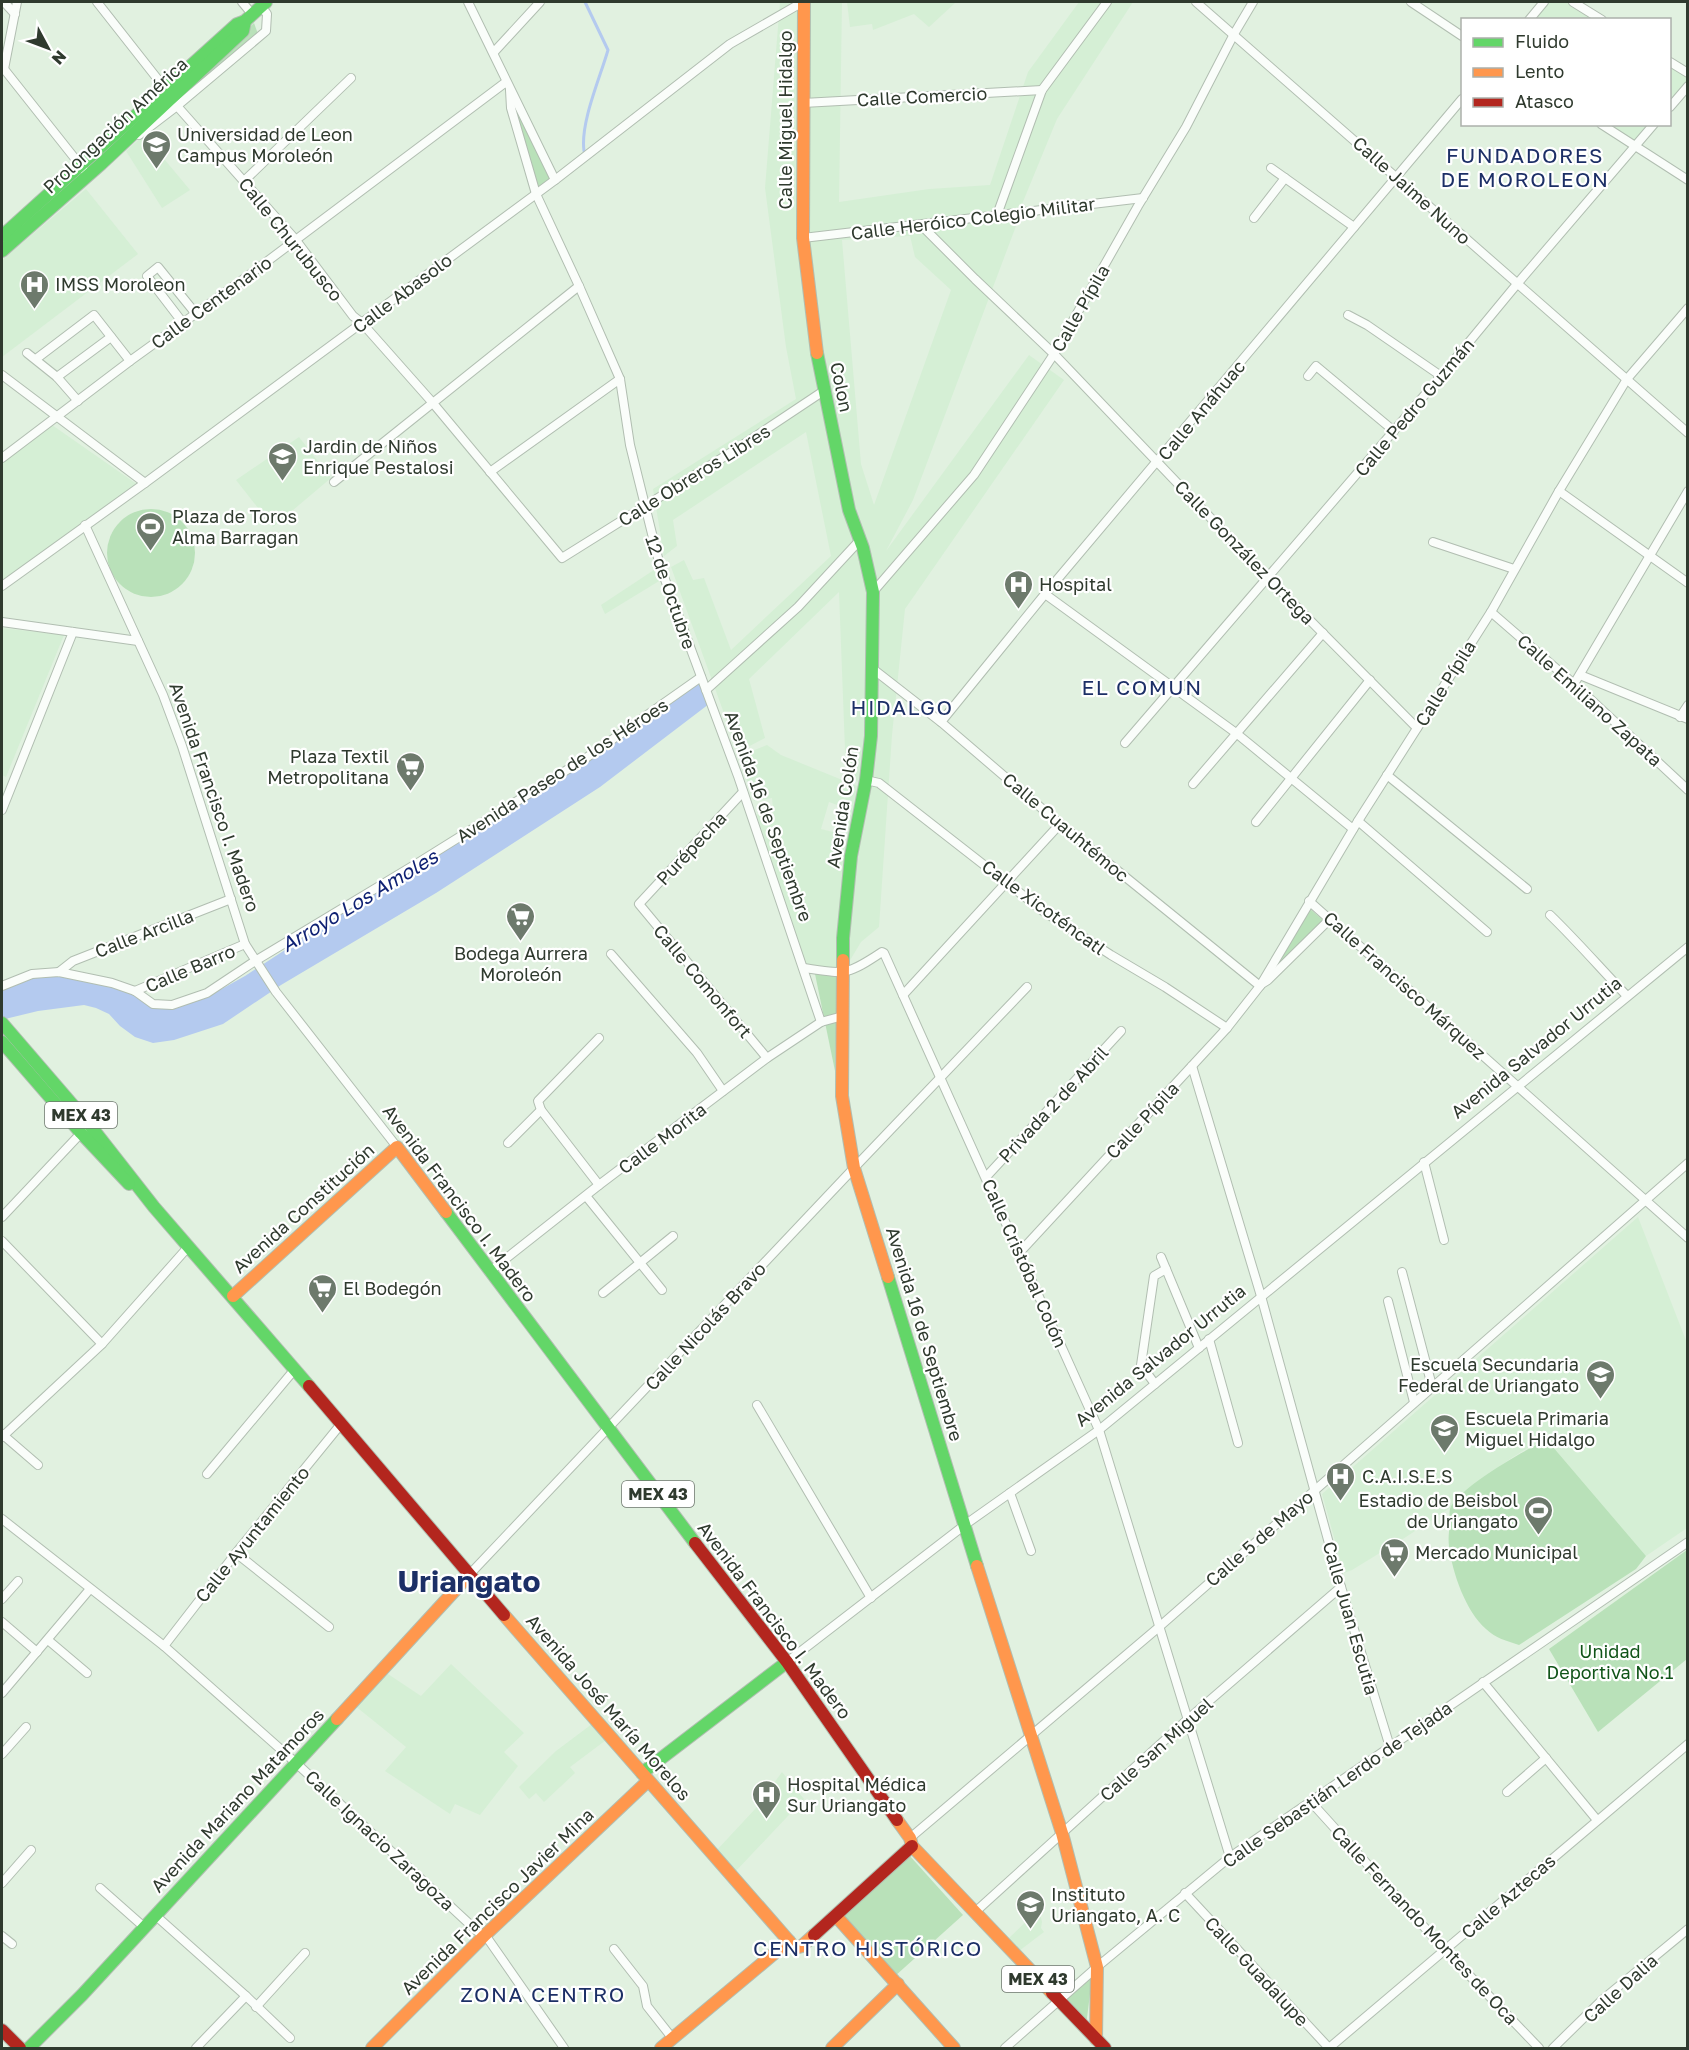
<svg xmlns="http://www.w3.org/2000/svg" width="1689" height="2050" font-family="'Golos Text',sans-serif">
<rect width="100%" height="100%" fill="#e1f1e0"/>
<!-- built -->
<g fill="#d5efd5" fill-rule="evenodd">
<path d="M 780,2 L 842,2 L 839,202 L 929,189 L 990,185 L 1028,72 L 1079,2 L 1133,2 L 1057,119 L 1020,209 L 981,214 L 978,222 L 1019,218 L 913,500 L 886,551 L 1029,355 L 1064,380 L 905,609 L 892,735 L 879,927 L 861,942 L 843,972 L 804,967 L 756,814 L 774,818 L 772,798 L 754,801 L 739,756 L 767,745 L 781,755 L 857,786 L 858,782 L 846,776 L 839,592 L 749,679 L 765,738 L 738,752 L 671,567 L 684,560 L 693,580 L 704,578 L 731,650 L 831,556 L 806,432 L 673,520 L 677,546 L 664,556 L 653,489 L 796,399 L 786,347 L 765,188 ZM 910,236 L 915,257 L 951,290 L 874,505 L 861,464 L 842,240 ZM 829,802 L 851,810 L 845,835 L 821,829 Z"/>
<polygon points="847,2 953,2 955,3 929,27 914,14 873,30 872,24 850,27"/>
<polygon points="1544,2 1573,2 1602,20 1529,20"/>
<polygon points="1670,62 1688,73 1687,86 1670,107"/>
<polygon points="1601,125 1654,125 1635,146"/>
<polygon points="144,135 190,190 162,208 126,151"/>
<polygon points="86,189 138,254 2,357 2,260"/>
<polygon points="52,425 138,485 2,581 2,463"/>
<polygon points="299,437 331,478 273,527 236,480"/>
<polygon points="660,566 664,578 605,614 601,605"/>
<polygon points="2,628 64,635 6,777 2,775"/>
<polygon points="1638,1217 1687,1343 1687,1528 1646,1556 1547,1440 1529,1447 1510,1459 1462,1494 1450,1508 1406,1537 1352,1570 1344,1573 1322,1494"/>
<polygon points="451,1664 524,1733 504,1752 518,1766 480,1815 455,1804 450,1814 385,1771 406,1747 354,1705 385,1672 421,1696"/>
<polygon points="592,1724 606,1740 570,1767 575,1773 544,1802 536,1793 529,1799 519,1787 556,1751"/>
<polygon points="782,1772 804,1799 735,1872 716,1851 756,1808"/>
<polygon points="1039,1909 1042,1922 1041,1928 1044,1932 1019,1951 1008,1939"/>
</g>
<!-- green -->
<g fill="#b9e1b9">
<polygon points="254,23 258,34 183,96 163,108"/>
<polygon points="510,90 555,180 536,194"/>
<circle cx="151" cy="553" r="44"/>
<polygon points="1309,908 1324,921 1266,979"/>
<polygon points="815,974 838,975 835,1071"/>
<path d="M 1547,1440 L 1646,1556 L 1636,1569 L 1519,1645 C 1507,1641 1495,1638 1486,1629 C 1466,1612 1452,1572 1449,1546 C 1448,1539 1449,1531 1450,1523 C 1450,1519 1449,1513 1450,1509 C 1456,1489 1527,1448 1547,1440 Z"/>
<polygon points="1687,1550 1687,1659 1598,1732 1549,1649"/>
<polygon points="909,1855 963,1915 895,1976 841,1917"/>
<polygon points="1092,1978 1086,2026 1064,2001 1087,1980"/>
</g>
<!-- water -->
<polygon fill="#b4caef" points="700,679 709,704 600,787 436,893 281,985 223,1024 174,1040 153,1043 135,1037 120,1026 109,1014 96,1008 84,1005 38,1011 5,1019 2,1022 2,989 31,976 64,974 134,993 152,1005 209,996 245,976 291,946 336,914 420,863"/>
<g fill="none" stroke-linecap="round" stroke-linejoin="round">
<!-- stream -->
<path stroke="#b4caef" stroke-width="3" d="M 584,151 C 580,123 600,78 608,50 L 585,2"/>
<defs>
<g id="street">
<polyline points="4,2 15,14"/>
<polyline points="97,2 167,91"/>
<polyline points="242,2 252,14"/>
<polyline points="468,2 555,180"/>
<polyline points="1196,2 1688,433"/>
<polyline points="1411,2 1462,36"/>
<polyline points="1573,2 1602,20"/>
<polyline points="1529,20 1544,2"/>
<polyline points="494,52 540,2"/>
<polyline points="1670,62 1688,73"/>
<polyline points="4,69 88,175"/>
<polyline points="4,69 17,2"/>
<polyline points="510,90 511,108 536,194 579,286 620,379 630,445 660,566 738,776 821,1022"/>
<polyline points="803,103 1042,90"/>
<polyline points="177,106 295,239 353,316 362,323 432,402 562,558 738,448 825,390"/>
<polyline points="1670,107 1688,86"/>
<polyline points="1601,124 1688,180"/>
<polyline points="139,135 177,106 266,31 267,14 261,6"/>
<polyline points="1271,168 1354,227"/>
<polyline points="244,181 351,78"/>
<polyline points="997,215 1042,90 1107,2"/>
<polyline points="1254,218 1285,178"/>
<polyline points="920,224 975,279 1054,354 1268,578 1417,728"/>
<polyline points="803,238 1143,198"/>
<polyline points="1348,315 1367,325 1441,376"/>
<polyline points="183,323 147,276 158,267 196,314"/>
<polyline points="27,353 57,377 78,401"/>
<polyline points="36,359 94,315 130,361"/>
<polyline points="2,375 145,483"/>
<polyline points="1308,376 1316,366 1394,431"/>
<polyline points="57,377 111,337"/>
<polyline points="2,458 130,361 245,278 506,82"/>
<polyline points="490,472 620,379"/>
<polyline points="334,482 579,286"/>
<polyline points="1559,491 1688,583"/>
<polyline points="85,525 163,695 182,746 245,944 276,992 397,1147"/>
<polyline points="1433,542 1514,569"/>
<polyline points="2,586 145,483 555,180 730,44 803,2"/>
<polyline points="873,592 974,475 1054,354 1138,206 1186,127 1234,34 1253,2"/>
<polyline points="1045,594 1236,733 1353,829"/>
<polyline points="1491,612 1574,684 1688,790"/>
<polyline points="2,622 138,641"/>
<polyline points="873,669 941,722 1060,824 1260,986"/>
<polyline points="1580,675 1688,719"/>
<polyline points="1574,684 1688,491"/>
<polyline points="706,690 798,607 860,540"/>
<polyline points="1680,717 1688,705"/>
<polyline points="941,722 1045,594 1462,99"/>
<polyline points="1125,743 1441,376 1517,284 1654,124"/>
<polyline points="1387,775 1527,889"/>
<polyline points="866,780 879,783 1043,911 1111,955 1165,987 1227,1028"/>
<polyline points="1193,784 1323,633"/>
<polyline points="743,792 639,904 767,1058"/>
<polyline points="2,810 73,632"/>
<polyline points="1358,821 1487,932"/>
<polyline points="1256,822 1370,680"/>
<polyline points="1309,901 1688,1238"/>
<path d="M 1550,915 C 1577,941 1601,969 1627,996"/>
<polyline points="611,954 697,1053 723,1091"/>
<path d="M 804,968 C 846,974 846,976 882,952 L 884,953 L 1099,1430 L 1230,1857"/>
<polyline points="59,972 73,961 231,899"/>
<polyline points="1260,985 1268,980 1330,919"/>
<polyline points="2,986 32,974 59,972 112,983 135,991 153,1004 172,1005 207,993 255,961 421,861 586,758 701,677"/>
<polyline points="135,991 245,944"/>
<polyline points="903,995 1060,824"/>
<polyline points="599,1038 538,1101 541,1110 599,1185"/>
<polyline points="1192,1066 1261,1296 1341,1587 1390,1747"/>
<polyline points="508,1143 541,1110"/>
<polyline points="1424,1162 1444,1240"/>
<polyline points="986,1177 1121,1031"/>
<polyline points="586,1196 662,1290"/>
<polyline points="2,1217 83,1131"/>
<polyline points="2,1241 102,1344"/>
<polyline points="1020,1252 1227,1028 1260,986 1358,821 1491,612 1559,491 1627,379 1688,308"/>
<polyline points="1161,1257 1199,1348"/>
<polyline points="489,1272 599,1185 767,1058 821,1022 843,1016"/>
<polyline points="1402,1272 1432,1386"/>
<polyline points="603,1293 673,1236"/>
<polyline points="1388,1301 1414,1402"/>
<polyline points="1209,1339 1238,1443"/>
<polyline points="1155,1384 1141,1365 1154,1276 1166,1269"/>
<polyline points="757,1405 871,1598"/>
<polyline points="2,1434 38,1465"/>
<polyline points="2,1437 102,1344 189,1246"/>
<polyline points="207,1474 295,1369"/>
<polyline points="1010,1493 1031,1551"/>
<polyline points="2,1519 164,1646 295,1762 477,1931 488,1939 564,2048"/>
<polyline points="236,1553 329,1627"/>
<polyline points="469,1575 854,1168 1027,987"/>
<polyline points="2,1599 18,1581"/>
<polyline points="2,1622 37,1652"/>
<polyline points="48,1640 87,1673"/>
<polyline points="164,1646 236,1553 341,1424"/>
<polyline points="787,1662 966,1524 1099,1430 1688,947"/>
<polyline points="1483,1682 1597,1820"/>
<polyline points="2,1693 90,1589"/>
<polyline points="2,1754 26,1727"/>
<polyline points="1507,1792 1546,1758"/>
<polyline points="1311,1802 1445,1950 1539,2048"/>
<polyline points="910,1838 1159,1627 1688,1163"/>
<polyline points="2,1883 31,1850"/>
<polyline points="100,1888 144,1927"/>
<polyline points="1185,1893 1329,2048"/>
<polyline points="974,1913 1187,1720 1341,1587"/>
<polyline points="155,1915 246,1996 290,2038"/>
<polyline points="2,1936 12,1944"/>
<polyline points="614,1949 643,1986 647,2006 673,2039"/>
<polyline points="256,2007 305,1953"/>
<polyline points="196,2048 246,1996"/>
<polyline points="1005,2048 1097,1967 1230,1857 1688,1542"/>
<polyline points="1329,2048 1688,1744"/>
<polyline points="1553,2048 1602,2000 1688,1929"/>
</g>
<g id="fast">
<polyline points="2,236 237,24 245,21 266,2"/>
<polyline points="2,251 101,164 243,31 245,21"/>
<polyline points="817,353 849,510 863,548 873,592 871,736 866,780 851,856 843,938 843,960"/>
<polyline points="2,1023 89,1124 154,1207 309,1386"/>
<polyline points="2,1042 81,1133 129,1184"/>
<polyline points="446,1212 695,1543"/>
<polyline points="888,1277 977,1566"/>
<polyline points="642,1773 787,1662"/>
<polyline points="29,2048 82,1995 337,1719"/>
</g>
<g id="slow">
<polyline points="804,2 803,238 817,353"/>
<polyline points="843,960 842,1096 854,1168 888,1277"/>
<polyline points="233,1296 397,1147 446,1212"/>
<polyline points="977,1566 1062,1833 1097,1967 1096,2039"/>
<polyline points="504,1615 795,1948 802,1946 814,1935"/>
<polyline points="337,1719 469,1575"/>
<polyline points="897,1820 910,1838 912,1846 1052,1993"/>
<polyline points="836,1916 954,2048"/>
<polyline points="372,2048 484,1936 648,1781"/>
<polyline points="661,2048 789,1941"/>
<polyline points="832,2048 898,1984"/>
</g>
<g id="jam">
<polyline points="309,1386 504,1615"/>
<polyline points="695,1543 787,1662 897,1820"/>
<polyline points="814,1935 912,1846"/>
<polyline points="1052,1993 1105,2048"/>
<polyline points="2,2030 20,2048"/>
</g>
</defs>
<!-- street casing -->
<use href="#street" stroke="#b1beb1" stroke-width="10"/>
<!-- fast casing -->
<use href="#fast" stroke="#b1beb1" stroke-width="14"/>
<!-- slow casing -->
<use href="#slow" stroke="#b1beb1" stroke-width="14"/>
<!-- jam casing -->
<use href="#jam" stroke="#b1beb1" stroke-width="14"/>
<!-- street -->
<use href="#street" stroke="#fafdfa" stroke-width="8"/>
<!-- fast -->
<use href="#fast" stroke="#63d668" stroke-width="12"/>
<!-- slow -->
<use href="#slow" stroke="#ff974d" stroke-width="12"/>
<!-- jam -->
<use href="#jam" stroke="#b3261e" stroke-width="12"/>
</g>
<!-- icons -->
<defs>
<symbol id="university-pin" viewBox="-11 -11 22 30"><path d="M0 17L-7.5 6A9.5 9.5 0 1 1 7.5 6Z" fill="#6d7a6c" stroke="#fff"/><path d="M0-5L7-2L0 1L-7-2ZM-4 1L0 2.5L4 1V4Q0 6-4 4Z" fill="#fff"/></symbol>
<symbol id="hospital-pin" viewBox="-11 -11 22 30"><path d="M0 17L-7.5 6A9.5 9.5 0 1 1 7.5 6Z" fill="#6d7a6c" stroke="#fff"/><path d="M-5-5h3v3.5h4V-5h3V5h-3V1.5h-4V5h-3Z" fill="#fff"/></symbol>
<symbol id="school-pin" viewBox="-11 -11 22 30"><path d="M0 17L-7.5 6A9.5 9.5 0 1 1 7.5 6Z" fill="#6d7a6c" stroke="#fff"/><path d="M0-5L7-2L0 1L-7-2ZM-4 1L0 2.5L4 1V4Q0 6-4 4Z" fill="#fff"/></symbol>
<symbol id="stadium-pin" viewBox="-11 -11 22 30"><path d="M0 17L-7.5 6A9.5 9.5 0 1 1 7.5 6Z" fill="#6d7a6c" stroke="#fff"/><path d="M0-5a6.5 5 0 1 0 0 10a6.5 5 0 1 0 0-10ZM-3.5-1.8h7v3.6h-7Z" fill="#fff"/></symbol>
<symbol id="supermarket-pin" viewBox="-11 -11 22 30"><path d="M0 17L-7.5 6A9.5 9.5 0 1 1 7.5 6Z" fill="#6d7a6c" stroke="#fff"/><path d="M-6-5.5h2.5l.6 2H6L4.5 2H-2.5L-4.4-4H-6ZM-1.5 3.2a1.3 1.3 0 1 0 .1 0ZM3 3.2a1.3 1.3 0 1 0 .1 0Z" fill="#fff"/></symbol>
</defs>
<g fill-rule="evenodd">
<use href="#university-pin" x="140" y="128" width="33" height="45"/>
<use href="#hospital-pin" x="18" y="268" width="33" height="45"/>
<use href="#school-pin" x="266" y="440" width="33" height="45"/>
<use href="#stadium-pin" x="134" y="510" width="33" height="45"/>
<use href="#hospital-pin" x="1002" y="568" width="33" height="45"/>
<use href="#supermarket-pin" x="394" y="750" width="33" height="45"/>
<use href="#supermarket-pin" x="504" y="900" width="33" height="45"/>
<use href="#supermarket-pin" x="306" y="1272" width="33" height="45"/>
<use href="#school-pin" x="1584" y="1358" width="33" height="45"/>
<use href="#school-pin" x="1428" y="1412" width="33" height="45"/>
<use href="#hospital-pin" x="1324" y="1460" width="33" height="45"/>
<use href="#stadium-pin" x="1522" y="1494" width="33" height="45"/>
<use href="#supermarket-pin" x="1378" y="1536" width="33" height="45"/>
<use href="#hospital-pin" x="750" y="1778" width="33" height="45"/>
<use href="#university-pin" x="1014" y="1888" width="33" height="45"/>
</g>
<g text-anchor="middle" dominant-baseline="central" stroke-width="4.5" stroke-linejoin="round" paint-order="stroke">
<!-- shield labels -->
<g fill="#fff" stroke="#6d756d" stroke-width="1.5">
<rect x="45" y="1102" width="72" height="26" rx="4.5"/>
<rect x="622" y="1481" width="72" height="26" rx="4.5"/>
<rect x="1002" y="1966" width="72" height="26" rx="4.5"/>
</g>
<g font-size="16" font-weight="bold" fill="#2f3a2e">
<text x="81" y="1115">MEX 43</text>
<text x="658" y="1494">MEX 43</text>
<text x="1038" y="1979">MEX 43</text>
</g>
<!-- street labels -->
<g font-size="18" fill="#2f3a2e" stroke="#fff">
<text transform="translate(922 96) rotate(-3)">Calle Comercio</text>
<text transform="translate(785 120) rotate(-90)">Calle Miguel Hidalgo</text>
<text transform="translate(115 125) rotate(-43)">Prolongación América</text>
<text transform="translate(1412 190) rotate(42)">Calle Jaime Nuno</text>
<text transform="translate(973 218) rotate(-7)">Calle Heróico Colegio Militar</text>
<text transform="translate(291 239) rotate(51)">Calle Churubusco</text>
<text transform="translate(402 293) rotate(-37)">Calle Abasolo</text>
<text transform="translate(211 302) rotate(-36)">Calle Centenario</text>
<text transform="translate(1080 308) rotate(-60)">Calle Pípila</text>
<text transform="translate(842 387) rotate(78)">Colon</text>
<text transform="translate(1414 407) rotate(-50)">Calle Pedro Guzmán</text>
<text transform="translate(1201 410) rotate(-50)">Calle Anáhuac</text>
<text transform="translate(694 475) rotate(-32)">Calle Obreros Libres</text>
<text transform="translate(1245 552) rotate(46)">Calle González Ortega</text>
<text transform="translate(671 592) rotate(71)">12 de Octubre</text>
<text transform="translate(1445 683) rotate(-58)">Calle Pípila</text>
<text transform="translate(1590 700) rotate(42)">Calle Emiliano Zapata</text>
<text transform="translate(562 770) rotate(-33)">Avenida Paseo de los Héroes</text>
<text transform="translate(215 797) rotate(71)">Avenida Francisco I. Madero</text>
<text transform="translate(842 807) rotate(-81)">Avenida Colón</text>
<text transform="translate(769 816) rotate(70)">Avenida 16 de Septiembre</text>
<text transform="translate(1066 827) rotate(40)">Calle Cuauhtémoc</text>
<text transform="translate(691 848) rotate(-47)">Purépecha</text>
<text transform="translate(1044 907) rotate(36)">Calle Xicoténcatl</text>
<text transform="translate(144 933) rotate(-21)">Calle Arcilla</text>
<text transform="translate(190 968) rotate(-23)">Calle Barro</text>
<text transform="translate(703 981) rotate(50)">Calle Comonfort</text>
<text transform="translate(1405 985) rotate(42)">Calle Francisco Márquez</text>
<text transform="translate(1536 1047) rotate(-39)">Avenida Salvador Urrutia</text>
<text transform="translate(1053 1104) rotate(-47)">Privada 2 de Abril</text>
<text transform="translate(1142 1120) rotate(-47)">Calle Pípila</text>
<text transform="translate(662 1138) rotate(-37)">Calle Morita</text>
<text transform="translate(460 1203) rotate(53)">Avenida Francisco I. Madero</text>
<text transform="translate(303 1208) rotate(-42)">Avenida Constitución</text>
<text transform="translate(1025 1263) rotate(66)">Calle Cristóbal Colón</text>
<text transform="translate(705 1326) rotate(-47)">Calle Nicolás Bravo</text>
<text transform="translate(925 1334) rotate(73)">Avenida 16 de Septiembre</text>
<text transform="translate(1160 1355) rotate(-39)">Avenida Salvador Urrutia</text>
<text transform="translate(252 1534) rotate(-51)">Calle Ayuntamiento</text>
<text transform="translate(1259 1538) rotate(-41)">Calle 5 de Mayo</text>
<text transform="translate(1351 1618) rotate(74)">Calle Juan Escutia</text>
<text transform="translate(775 1620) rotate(53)">Avenida Francisco I. Madero</text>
<text transform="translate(609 1707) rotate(49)">Avenida José María Morelos</text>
<text transform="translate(1156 1749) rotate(-42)">Calle San Miguel</text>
<text transform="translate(1337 1784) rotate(-35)">Calle Sebastián Lerdo de Tejada</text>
<text transform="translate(237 1800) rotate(-47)">Avenida Mariano Matamoros</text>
<text transform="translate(380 1840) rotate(43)">Calle Ignacio Zaragoza</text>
<text transform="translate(1508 1896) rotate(-41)">Calle Aztecas</text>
<text transform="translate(497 1901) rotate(-44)">Avenida Francisco Javier Mina</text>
<text transform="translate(1425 1925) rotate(47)">Calle Fernando Montes de Oca</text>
<text transform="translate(1257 1971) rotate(47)">Calle Guadalupe</text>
<text transform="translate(1620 1988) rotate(-42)">Calle Dalia</text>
</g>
<!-- poi labels -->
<g font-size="18" fill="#2f3a2e" stroke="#fff" text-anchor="start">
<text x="177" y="134">Universidad de Leon<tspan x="177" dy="21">Campus Moroleón</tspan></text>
<text x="55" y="284">IMSS Moroleon</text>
<text x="303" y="446">Jardin de Niños<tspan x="303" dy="21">Enrique Pestalosi</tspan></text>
<text x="172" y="516">Plaza de Toros<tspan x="172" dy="21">Alma Barragan</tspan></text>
<text x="1039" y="584">Hospital</text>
<text x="389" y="756" text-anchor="end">Plaza Textil<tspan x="389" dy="21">Metropolitana</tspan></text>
<text x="521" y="953" text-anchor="middle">Bodega Aurrera<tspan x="521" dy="21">Moroleón</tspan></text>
<text x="343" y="1288">El Bodegón</text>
<text x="1579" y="1364" text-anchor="end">Escuela Secundaria<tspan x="1579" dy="21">Federal de Uriangato</tspan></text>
<text x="1465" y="1418">Escuela Primaria<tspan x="1465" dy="21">Miguel Hidalgo</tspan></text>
<text x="1362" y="1476">C.A.I.S.E.S</text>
<text x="1518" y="1500" text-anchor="end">Estadio de Beisbol<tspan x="1518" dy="21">de Uriangato</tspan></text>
<text x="1415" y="1552">Mercado Municipal</text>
<text x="787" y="1784">Hospital Médica<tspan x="787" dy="21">Sur Uriangato</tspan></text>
<text x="1051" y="1894">Instituto<tspan x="1051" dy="21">Uriangato, A. C</tspan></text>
</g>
<!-- park labels -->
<g font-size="18" fill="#105418" stroke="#fff">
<text x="1610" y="1651">Unidad<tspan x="1610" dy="21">Deportiva No.1</tspan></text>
</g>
<!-- water labels -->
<g font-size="20" font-style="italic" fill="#0f2173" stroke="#fff">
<text transform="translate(359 900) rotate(-31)">Arroyo Los Amoles</text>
</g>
<!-- quarter labels -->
<g font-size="21" letter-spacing="1.5" fill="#1c2f66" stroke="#fff">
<text x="1525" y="155">FUNDADORES<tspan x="1525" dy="24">DE MOROLEON</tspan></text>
<text x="1142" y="687">EL COMUN</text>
<text x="902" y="707">HIDALGO</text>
<text x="868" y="1948">CENTRO HISTÓRICO</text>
<text x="543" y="1994">ZONA CENTRO</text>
</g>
<!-- town labels -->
<g font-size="30" font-weight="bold" fill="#1c2f66" stroke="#fff">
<text x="469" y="1581">Uriangato</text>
</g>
</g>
<!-- border -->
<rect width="1689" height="2050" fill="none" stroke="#2f3a2e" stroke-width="6"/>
<!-- legend -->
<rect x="1461" y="18" width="210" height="108" fill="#ffffff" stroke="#acb0ab" stroke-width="1.5"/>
<rect x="1473" y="38" width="30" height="9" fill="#63d668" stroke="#acb0ab" stroke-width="1.5"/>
<text x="1515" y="48" font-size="18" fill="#2f3a2e">Fluido</text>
<rect x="1473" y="68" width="30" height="9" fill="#ff974d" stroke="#acb0ab" stroke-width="1.5"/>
<text x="1515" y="78" font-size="18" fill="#2f3a2e">Lento</text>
<rect x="1473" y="98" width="30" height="9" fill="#b3261e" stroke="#acb0ab" stroke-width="1.5"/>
<text x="1515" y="108" font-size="18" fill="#2f3a2e">Atasco</text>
<!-- north arrow -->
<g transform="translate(48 48) rotate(131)" stroke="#ffffff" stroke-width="4.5" paint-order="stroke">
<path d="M0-4.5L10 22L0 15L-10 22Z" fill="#2f3a2e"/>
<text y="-9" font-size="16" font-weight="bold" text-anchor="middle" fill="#2f3a2e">N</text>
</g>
</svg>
